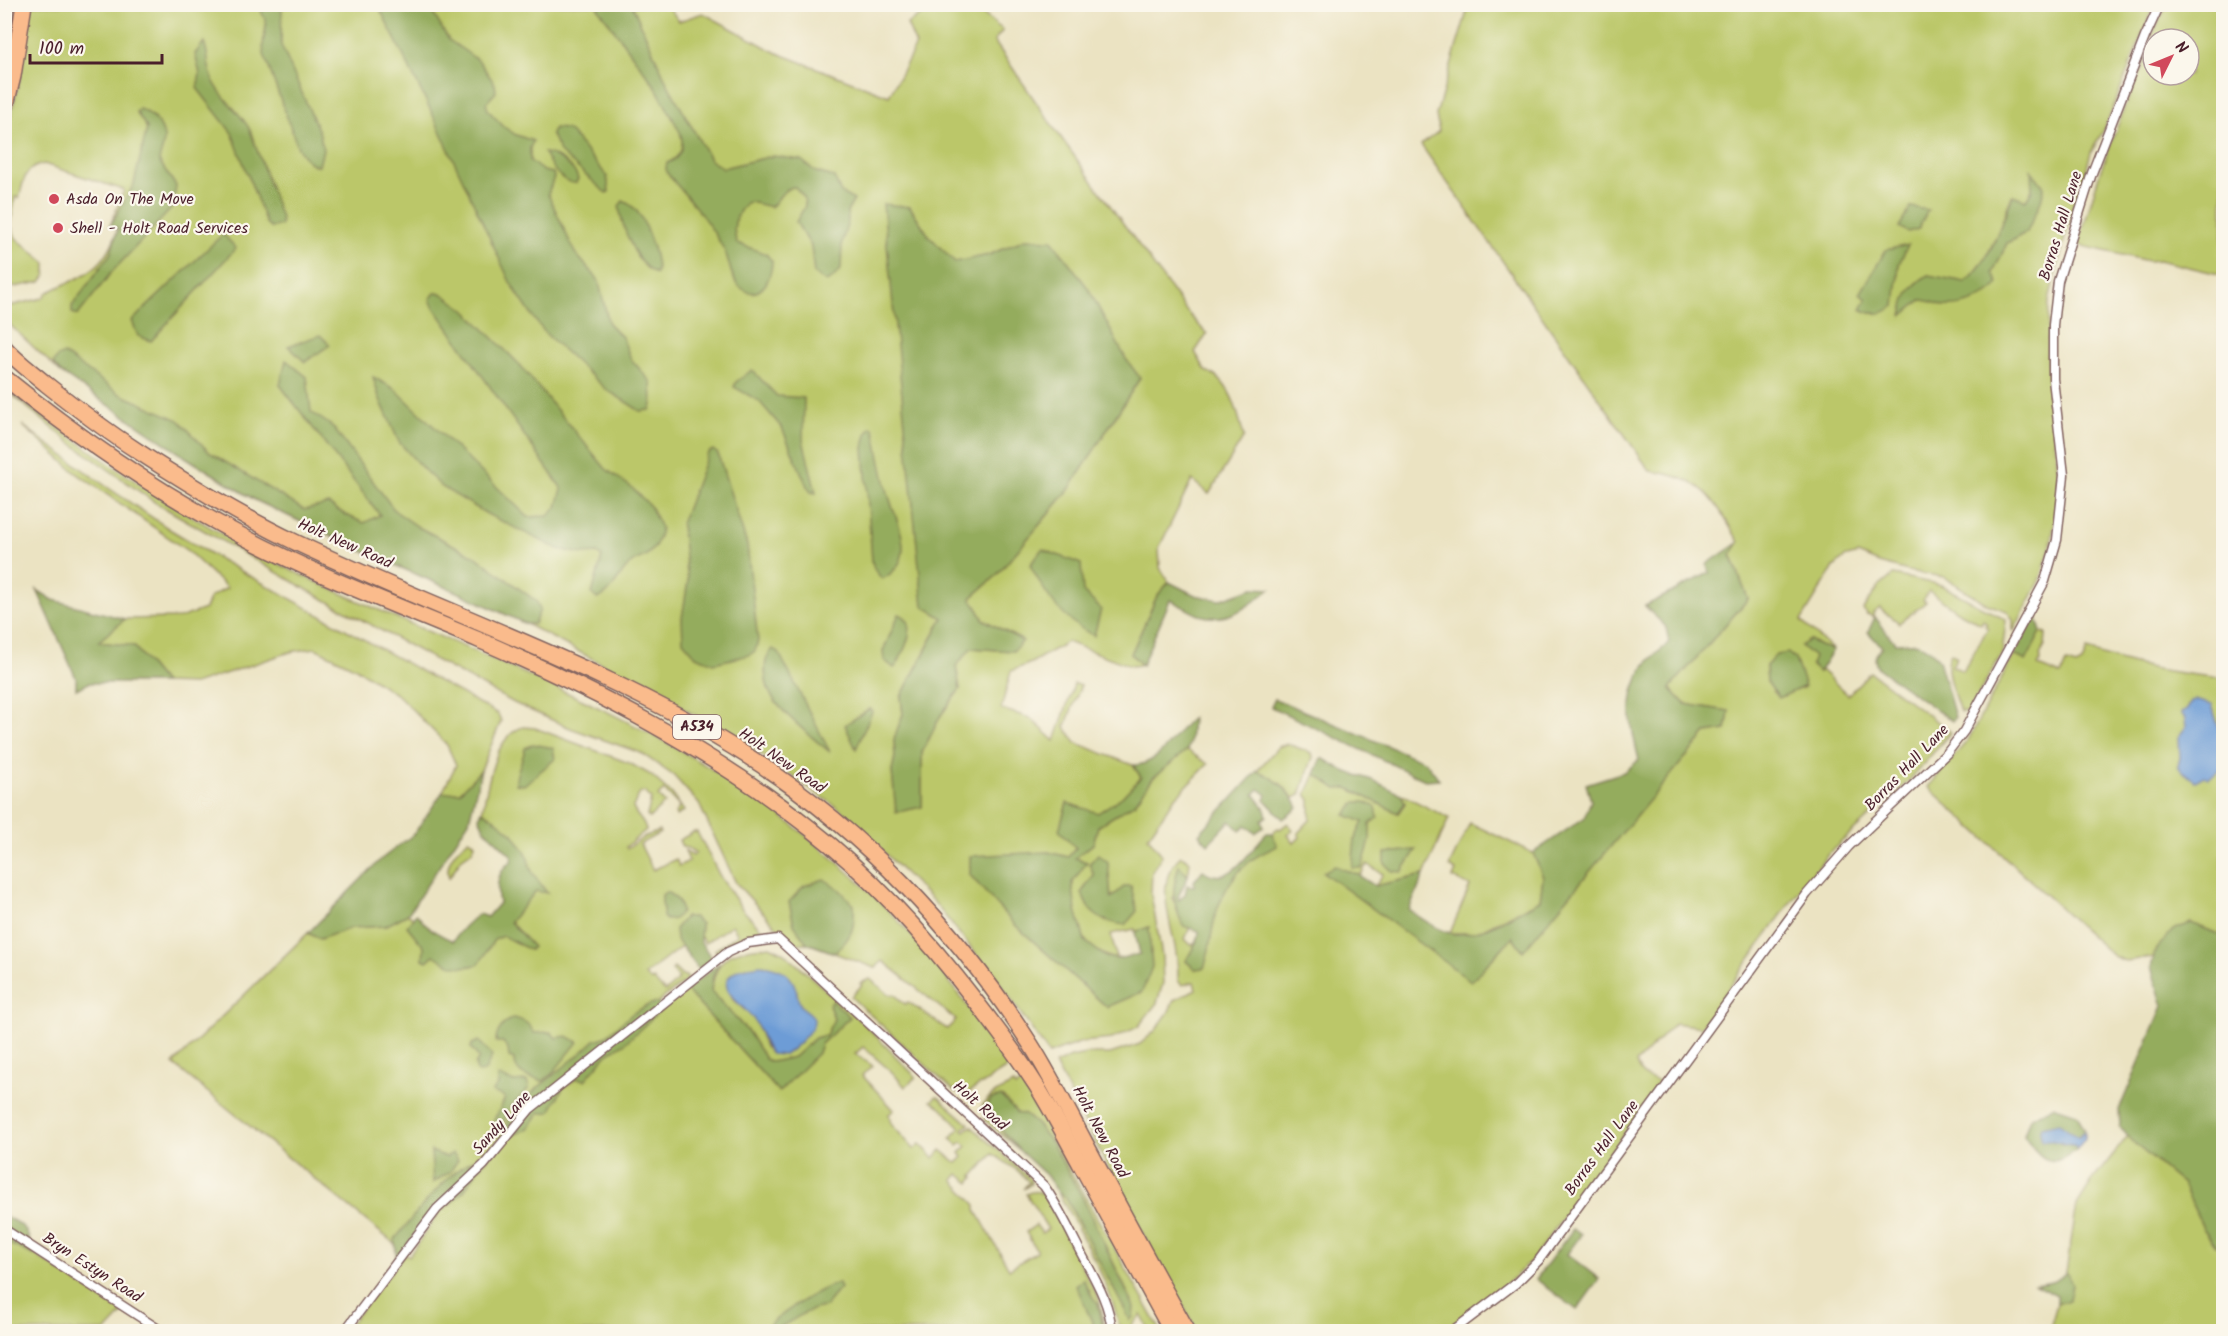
<svg xmlns="http://www.w3.org/2000/svg" width="2228" height="1336" font-family="Kalam,sans-serif">
<rect width="100%" height="100%" fill="#fbf7ec"/>
<filter id="ink" filterUnits="userSpaceOnUse"><feTurbulence type="fractalNoise" baseFrequency=".0167" numOctaves="2"/><feDisplacementMap in="SourceGraphic" scale="12" xChannelSelector="R" yChannelSelector="G"/><feConvolveMatrix kernelMatrix="1 2 1 2 8 2 1 2 1" color-interpolation-filters="sRGB"/></filter>
<filter id="wash" filterUnits="userSpaceOnUse"><feTurbulence type="fractalNoise" baseFrequency=".008" numOctaves="4" result="noise"/><feDisplacementMap in="SourceGraphic" scale="24" xChannelSelector="R" yChannelSelector="G"/><feGaussianBlur stdDeviation="1.35" result="paint"/><feColorMatrix in="noise" values="0 0 0 0 0 0 0 0 0 0 0 0 0 0 0 0 0 1.4 0 .05"/><feComposite in="paint" operator="in"/></filter>
<g filter="url(#wash)">
<rect width="100%" height="100%" fill="#ebe3c2"/>
<!-- green -->
<g fill="#bbc769" stroke="#82734a" stroke-width="1.5" fill-rule="evenodd">
<path d="M 32,5 L 601,5 L 659,85 L 706,177 L 773,156 L 723,168 L 711,161 L 667,83 L 632,5 L 667,5 L 679,21 L 703,13 L 775,52 L 889,96 L 916,45 L 907,24 L 937,5 L 978,10 L 1003,30 L 994,41 L 1049,121 L 1188,313 L 1207,334 L 1195,352 L 1206,371 C 1231,380 1238,413 1244,437 L 1209,494 L 1192,480 L 1159,548 L 1160,568 L 1169,582 L 1157,596 L 1131,654 L 1142,665 L 1131,666 L 1067,642 L 1031,663 L 1011,671 L 1001,709 L 1030,718 L 1055,741 L 1074,684 L 1081,685 L 1065,727 L 1076,743 L 1133,765 L 1141,777 L 1122,797 L 1098,813 L 1076,848 L 1068,857 L 1048,852 L 970,875 L 1014,924 L 1107,1007 L 1142,991 L 1149,927 L 1135,932 L 1135,929 L 1111,934 L 1117,959 C 1106,957 1090,949 1085,939 C 1072,915 1072,885 1074,859 L 1093,844 L 1098,826 L 1135,803 L 1153,778 L 1187,750 L 1208,764 L 1174,799 L 1148,837 L 1162,855 L 1152,872 L 1151,894 L 1162,956 L 1163,983 L 1157,1003 L 1138,1027 L 1112,1039 L 1082,1042 L 1049,1054 L 1001,985 L 933,901 L 841,810 L 742,741 L 610,668 L 526,624 L 464,595 L 358,549 L 255,500 L 187,458 L 60,372 L 11,326 L 5,318 L 5,312 L 10,306 L 43,298 L 46,293 C 83,275 105,272 118,228 L 110,226 L 124,190 L 44,164 C 23,168 24,181 19,198 L 15,197 L 11,226 L 16,238 L 46,263 L 46,275 L 41,282 L 14,287 L 5,287 L 5,137 L 19,82 ZM 910,207 L 929,236 L 955,263 L 989,255 L 1025,239 L 1140,378 L 1068,491 L 995,577 L 971,598 L 984,620 L 1022,641 L 1013,651 L 971,648 L 956,666 L 960,689 L 941,715 L 922,753 L 922,807 L 897,812 L 892,771 L 895,757 L 894,739 L 903,714 L 901,697 L 943,617 ZM 1094,875 L 1109,882 L 1111,898 L 1125,886 L 1106,922 L 1082,892 Z"/>
<path d="M 1469,5 L 2154,5 L 2105,128 L 2091,152 L 2080,193 L 2074,202 L 2049,300 L 2047,360 L 2059,482 L 2057,510 L 2050,549 L 2040,581 L 2013,632 L 2013,620 L 2007,611 L 1987,604 L 1944,577 L 1908,571 L 1879,563 L 1858,554 L 1844,558 L 1834,567 L 1801,621 L 1833,650 L 1820,646 L 1810,640 L 1802,646 L 1815,657 L 1819,672 L 1821,670 L 1848,695 L 1870,672 L 1951,732 L 1907,783 L 1829,853 L 1787,907 L 1701,1027 L 1675,1023 L 1636,1063 C 1640,1077 1649,1079 1661,1082 L 1534,1258 L 1507,1284 L 1444,1331 L 1197,1331 L 1137,1223 L 1055,1064 L 1071,1057 L 1086,1054 L 1110,1054 L 1140,1044 L 1155,1031 L 1168,1013 L 1174,1000 L 1196,989 L 1194,982 L 1182,985 L 1178,981 C 1178,972 1178,963 1176,953 C 1172,922 1152,881 1181,856 L 1190,861 L 1188,876 L 1188,873 L 1172,898 L 1190,927 L 1185,939 L 1191,945 L 1196,943 L 1186,961 L 1195,969 L 1209,912 L 1247,857 L 1278,828 L 1280,829 L 1288,823 L 1293,830 L 1288,835 L 1294,843 L 1300,837 L 1298,833 L 1310,820 L 1310,800 L 1306,794 L 1315,774 L 1337,789 L 1348,788 L 1398,813 L 1405,803 L 1401,794 L 1449,818 L 1424,875 L 1375,886 L 1383,874 L 1367,864 L 1360,876 L 1358,875 L 1471,981 L 1513,937 L 1523,950 L 1706,733 L 1726,730 L 1729,711 L 1685,704 L 1670,688 L 1748,599 L 1731,554 L 1739,542 C 1712,497 1706,479 1650,471 L 1421,145 L 1439,131 L 1436,115 ZM 2032,172 L 2044,187 L 2027,232 L 2007,243 L 1993,273 L 1944,306 L 1932,300 L 1921,300 L 1902,315 L 1928,275 L 1965,282 C 1990,262 2000,225 2012,196 L 2026,200 L 2032,191 ZM 1907,245 L 1899,263 L 1895,306 L 1861,309 L 1867,298 L 1861,295 ZM 1766,666 L 1803,688 L 1793,691 L 1773,692 L 1773,687 L 1767,682 Z"/>
<path d="M 2167,5 L 2223,5 L 2223,275 L 2159,260 L 2148,261 L 2078,245 L 2101,169 L 2127,101 L 2145,61 L 2154,31 ZM 2153,39 L 2189,39 L 2189,75 L 2153,75 Z"/>
<path d="M 4,387 C 93,455 184,518 285,567 C 453,649 636,705 786,820 C 830,854 877,896 914,938 C 949,978 979,1022 1010,1066 L 968,1093 C 958,1095 953,1090 946,1084 L 851,997 L 862,985 L 860,983 L 870,979 L 890,995 L 894,994 L 905,1004 L 908,1002 L 947,1029 L 956,1020 L 883,961 L 875,968 L 807,943 L 792,944 L 736,883 L 699,804 L 674,776 L 641,753 L 570,728 L 514,703 L 311,592 L 156,503 L 71,443 L 5,389 Z"/>
<polygon points="22,425 107,487 171,530 221,560 498,714 501,721 481,770 460,792 442,793 456,765 447,745 399,696 356,668 315,648 290,652 194,684 164,683 134,646 97,642 125,619 180,618 205,609 210,597 227,588 189,552 75,472"/>
<path d="M 1893,575 L 1941,585 L 2006,620 L 2002,654 L 1968,712 L 1960,712 C 1955,695 1942,669 1951,653 L 1957,657 L 1952,666 L 1963,671 L 1988,628 L 1985,626 L 1987,623 L 1983,620 L 1981,624 L 1957,611 L 1929,591 L 1923,600 L 1926,602 L 1899,623 C 1893,617 1885,615 1880,608 L 1873,613 L 1875,617 L 1866,614 L 1863,609 L 1879,587 Z"/>
<path d="M 2041,632 L 2046,634 L 2045,646 L 2040,655 L 2041,659 L 2038,666 L 2061,675 L 2066,663 L 2076,666 L 2082,663 L 2087,650 C 2136,667 2172,673 2223,678 L 2223,731 L 2218,726 L 2212,705 L 2188,705 L 2185,718 L 2186,727 L 2179,736 L 2180,758 L 2178,766 L 2220,756 L 2223,751 L 2223,936 L 2191,923 L 2156,949 L 2154,957 L 2125,961 L 2113,956 L 1928,787 L 1968,740 L 2014,655 L 2026,660 Z"/>
<path d="M 523,727 L 535,728 L 629,763 L 651,775 L 672,794 L 684,811 L 676,816 L 675,813 L 680,807 L 664,790 L 658,796 L 665,803 L 649,818 L 647,816 L 651,799 L 645,792 L 640,793 L 633,807 C 635,816 644,820 646,830 L 626,847 L 627,849 L 644,837 L 659,831 L 660,833 L 640,844 L 653,870 L 676,859 L 679,866 L 689,861 L 685,851 L 693,856 L 696,853 L 688,848 L 682,847 L 679,840 L 694,832 L 697,832 L 721,878 L 743,910 L 764,932 L 763,937 L 742,939 L 718,954 L 715,950 L 738,934 L 732,925 L 705,943 L 700,936 L 701,925 L 681,947 L 645,975 L 651,981 L 653,979 L 665,992 L 679,979 L 672,970 L 674,968 L 682,976 L 686,976 L 688,979 L 525,1105 L 480,1162 L 401,1249 L 173,1064 L 308,933 L 320,939 L 351,928 L 385,926 L 408,914 L 464,964 L 539,885 L 481,817 C 488,789 492,737 523,727 Z"/>
<polygon points="1288,744 1312,753 1313,757 1300,795 1294,798 1281,784 1257,771 1278,747"/>
<polygon points="1470,823 1533,853 1543,877 1540,900 1475,933 1450,933 1470,886 1453,878 1456,871 1449,867"/>
<path d="M 469,839 L 474,842 L 475,845 L 471,852 L 461,859 L 449,878 C 444,862 456,849 469,839 Z"/>
<path d="M 770,946 L 784,953 L 867,1027 L 916,1077 L 905,1087 L 893,1073 L 863,1047 L 855,1054 L 873,1066 L 862,1075 L 894,1110 L 889,1114 L 891,1124 L 914,1149 L 920,1144 L 934,1158 L 941,1150 L 957,1163 L 963,1157 L 960,1153 L 967,1146 L 962,1142 L 958,1145 L 951,1138 L 960,1128 L 941,1107 L 931,1101 L 937,1096 L 969,1124 L 963,1129 L 965,1131 L 971,1126 L 1031,1179 L 1031,1184 L 1023,1189 L 1029,1182 L 1018,1171 L 993,1154 L 973,1176 L 974,1178 L 970,1183 L 958,1174 L 953,1180 L 976,1205 L 976,1210 L 1009,1269 L 1037,1252 L 1026,1232 L 1036,1225 L 1042,1233 L 1048,1229 L 1026,1194 C 1034,1191 1038,1190 1045,1196 L 1099,1299 L 1106,1331 L 1104,1331 L 1102,1319 L 1089,1289 L 1083,1301 L 1096,1331 L 344,1332 L 405,1253 L 409,1256 L 440,1211 L 531,1111 L 576,1079 L 686,990 L 779,1092 L 821,1044 L 850,1017 L 829,1005 L 834,1019 L 826,1035 L 815,1038 L 794,1057 L 772,1062 L 765,1059 L 749,1033 L 711,991 C 717,952 734,950 770,946 ZM 745,967 L 751,968 L 797,991 L 798,1000 L 802,1007 L 771,1054 L 765,1047 L 754,1018 L 733,1000 L 727,983 C 731,975 735,970 745,967 Z"/>
<path d="M 1021,1083 L 1161,1331 L 1150,1331 L 1141,1315 L 1127,1331 L 1120,1331 C 1111,1281 1081,1237 1058,1192 L 1066,1198 L 1078,1223 L 1134,1306 L 1081,1195 L 1051,1142 L 1037,1125 L 1025,1115 L 1017,1114 L 1003,1097 L 997,1125 L 1020,1151 L 986,1121 L 984,1110 L 981,1109 C 986,1095 1001,1091 1013,1084 L 1015,1087 Z"/>
<polygon points="2128,1136 2135,1144 2183,1184 2203,1228 2223,1254 2223,1331 2049,1332 2066,1272 2077,1205 2092,1181"/>
<polygon points="4,1234 123,1313 106,1331 5,1331"/>
</g>
<!-- forest -->
<g fill="#94ac5d" stroke="#6f6644" stroke-width="1.5">
<path d="M 259,5 L 282,5 L 281,45 L 320,134 L 323,149 L 319,166 C 309,165 303,156 298,148 L 264,54 C 261,43 266,34 266,23 C 265,16 260,12 259,5 Z"/>
<polygon points="378,5 428,5 449,40 479,61 495,84 496,92 486,103 488,110 504,127 516,135 533,141 530,148 530,161 543,171 553,173 554,177 548,194 575,253 598,279 609,324 622,337 631,359 651,382 652,405 650,410 640,411 607,390 547,335 535,320 511,284 431,111"/>
<path d="M 596,5 L 632,5 L 667,83 L 711,161 L 723,168 L 773,156 L 801,160 L 816,172 L 834,177 L 841,193 L 854,200 L 847,212 L 848,221 L 842,242 L 841,269 L 832,279 L 826,282 L 814,274 L 811,246 L 796,222 L 805,206 L 804,197 L 795,187 C 783,187 779,200 771,207 L 750,202 L 746,203 C 735,215 731,228 737,243 L 766,254 L 772,261 C 772,280 759,304 739,286 C 729,276 730,259 723,248 C 708,220 687,197 667,173 L 666,168 L 667,163 C 681,158 685,146 680,132 L 655,86 Z"/>
<path d="M 204,42 C 209,54 207,68 213,80 C 222,100 240,111 250,130 L 281,218 L 281,225 L 271,228 L 266,223 L 232,133 L 197,88 L 200,74 L 195,54 Z"/>
<path d="M 139,109 C 150,112 162,124 164,137 C 165,144 160,154 159,161 L 176,186 L 173,207 L 111,273 L 78,315 L 72,313 L 72,306 L 111,253 L 118,228 L 110,226 L 134,184 L 147,128 L 136,112 Z"/>
<polygon points="554,128 566,129 571,133 607,176 609,192 606,193 560,152 551,133"/>
<path d="M 544,153 C 556,154 575,167 578,179 L 576,183 C 561,184 550,165 544,153 Z"/>
<path d="M 2031,170 L 2044,187 L 2041,201 L 2027,232 L 2007,243 L 1993,273 L 1999,284 C 1984,298 1966,308 1945,306 C 1937,304 1930,300 1921,300 L 1902,316 C 1906,295 1909,287 1928,275 L 1965,282 C 1990,263 2001,225 2013,195 L 2026,200 L 2032,190 Z"/>
<path d="M 623,201 C 630,204 637,210 641,217 C 647,229 660,262 656,274 C 635,265 622,226 619,206 Z"/>
<polygon points="883,204 910,207 929,236 955,262 989,255 1025,239 1052,240 1088,288 1126,359 1140,378 1068,491 995,577 971,598 984,620 1023,641 1013,651 971,648 956,666 960,689 941,715 922,752 922,807 896,812 892,771 895,757 894,739 903,714 901,697 943,618 923,606"/>
<polygon points="1911,207 1928,210 1918,229 1908,232 1899,227"/>
<polygon points="223,234 236,248 151,341 138,336 132,321"/>
<path d="M 1908,245 L 1899,264 L 1895,306 C 1885,314 1872,316 1861,309 L 1867,299 L 1860,294 L 1886,250 Z"/>
<path d="M 435,293 L 441,293 L 464,309 L 518,363 L 606,469 L 631,487 L 650,506 L 661,528 C 660,534 658,541 655,546 C 645,561 638,556 629,565 C 617,577 613,593 597,599 L 592,594 L 602,557 L 597,553 L 583,554 L 558,549 L 487,514 L 442,487 L 423,469 L 399,442 L 379,397 L 373,377 L 395,389 L 528,517 L 548,516 L 557,507 L 562,489 L 433,306 L 430,299 Z"/>
<polygon points="320,335 330,345 305,362 288,346"/>
<polygon points="64,354 120,394 179,420 209,452 304,510 328,504 346,515 364,523 380,515 280,385 286,360 307,377 311,412 332,426 395,511 420,528 475,556 536,601 540,610 534,624 526,624 464,595 358,549 255,500 187,458 60,372 53,364 57,357"/>
<polygon points="752,370 777,396 804,398 803,440 816,493 811,492 807,486 782,428 759,401 734,387 736,382"/>
<path d="M 871,427 L 874,429 C 879,450 882,472 888,493 C 895,521 921,559 882,579 L 874,569 L 872,561 L 864,447 L 867,433 Z"/>
<polygon points="713,450 718,454 747,545 758,641 755,651 749,655 714,663 696,656 683,641 682,618 688,581 681,524 708,453"/>
<path d="M 1739,542 L 1731,555 L 1748,599 L 1670,688 L 1685,704 L 1729,711 L 1726,730 L 1706,733 L 1523,951 L 1513,937 L 1471,981 L 1323,872 L 1335,866 L 1358,875 L 1375,886 L 1424,875 L 1409,910 C 1421,918 1435,929 1450,933 C 1479,939 1515,913 1540,900 L 1543,877 L 1533,853 L 1584,818 L 1591,801 L 1586,784 L 1624,772 L 1639,760 C 1630,723 1623,695 1648,662 C 1653,655 1663,649 1669,643 L 1666,627 L 1645,606 L 1709,573 L 1707,564 Z"/>
<path d="M 1042,549 L 1081,564 L 1083,592 L 1101,609 L 1094,636 C 1061,619 1047,597 1030,565 Z"/>
<path d="M 1169,582 L 1195,595 L 1219,600 L 1253,588 L 1270,589 C 1249,606 1228,624 1199,615 C 1189,611 1179,604 1170,600 L 1142,665 L 1131,654 L 1157,596 Z"/>
<polygon points="37,590 53,600 125,619 98,642 134,646 164,683 89,683 76,689 76,678"/>
<path d="M 899,614 C 921,622 903,652 897,665 L 894,668 L 884,660 L 883,651 Z"/>
<polygon points="2036,616 2041,632 2026,661 2014,655"/>
<path d="M 1875,617 L 1895,643 C 1914,641 1927,643 1939,660 L 1955,717 L 1952,721 L 1878,668 C 1873,658 1875,655 1882,647 L 1868,632 Z"/>
<polygon points="1810,640 1820,646 1833,650 1819,672 1811,665 1814,657 1801,646"/>
<path d="M 773,649 L 779,653 L 830,752 C 816,741 785,715 775,701 C 765,689 760,660 773,649 Z"/>
<polygon points="1788,653 1795,659 1805,686 1779,698 1767,682 1766,666 1776,655"/>
<polygon points="1275,699 1426,762 1439,779 1425,780 1271,707"/>
<polygon points="869,709 871,709 872,712 856,749 845,725"/>
<path d="M 1192,718 L 1190,742 L 1187,750 L 1153,778 L 1135,803 L 1098,826 L 1093,844 L 1075,858 L 1087,862 L 1072,883 L 1076,910 L 1085,941 L 1106,957 L 1117,959 L 1140,954 L 1135,932 L 1149,927 L 1152,967 L 1142,992 L 1107,1007 L 1014,924 L 970,875 L 970,856 L 1048,852 L 1068,857 L 1076,848 L 1059,830 L 1067,803 L 1098,813 L 1122,797 L 1141,777 L 1133,765 C 1160,766 1174,733 1192,718 Z"/>
<path d="M 533,744 L 553,748 L 555,759 L 524,785 L 516,784 C 515,772 523,761 525,748 Z"/>
<polygon points="1322,758 1344,771 1372,780 1401,794 1405,803 1398,813 1348,788 1337,789 1315,774"/>
<polygon points="481,770 469,821 408,914 385,926 351,928 320,939 308,933 380,860 414,834 442,793 460,792"/>
<path d="M 1257,771 C 1275,777 1291,791 1298,808 L 1283,819 L 1265,800 L 1267,795 L 1259,789 L 1254,794 L 1264,807 L 1267,816 L 1262,820 L 1264,827 L 1255,833 L 1246,825 L 1240,831 L 1230,821 L 1208,844 L 1199,834 Z"/>
<polygon points="1356,802 1365,802 1376,807 1378,818 1370,824 1370,841 1362,868 1352,868 1355,839 1363,822 1345,815"/>
<path d="M 482,811 L 491,816 L 513,834 L 526,853 L 532,872 L 547,893 L 536,891 L 510,922 L 533,947 L 530,950 L 503,936 L 494,940 L 479,964 C 462,970 449,966 434,955 L 427,961 L 423,959 L 424,947 L 407,926 L 416,914 C 421,918 422,922 426,925 C 434,932 444,937 453,941 C 460,930 469,921 479,914 L 487,917 L 499,903 C 496,888 497,871 511,862 L 512,856 L 485,830 L 479,817 Z"/>
<path d="M 1267,833 L 1272,833 L 1277,846 C 1268,851 1257,855 1249,862 C 1231,876 1218,901 1214,922 C 1210,939 1210,952 1204,968 L 1195,969 L 1186,961 L 1198,939 L 1199,931 L 1183,926 C 1172,900 1171,892 1179,865 L 1188,876 L 1178,897 L 1179,900 L 1185,894 L 1187,885 L 1194,886 L 1194,881 L 1203,870 C 1229,891 1251,848 1267,833 Z"/>
<polygon points="1416,850 1402,872 1392,871 1385,864 1385,853"/>
<path d="M 1098,854 L 1108,862 L 1111,898 L 1125,886 L 1131,886 L 1137,911 L 1125,925 C 1103,922 1087,915 1082,892 L 1094,875 L 1089,864 Z"/>
<path d="M 824,879 L 839,889 L 854,905 C 855,930 852,936 835,953 L 807,943 L 794,925 L 789,902 L 804,886 Z"/>
<path d="M 666,892 C 676,897 681,902 681,913 L 674,919 L 666,920 L 663,917 C 664,909 661,904 662,895 Z"/>
<polygon points="685,917 694,917 701,924 700,941 712,959 699,970 676,939 675,929"/>
<polygon points="2191,923 2223,936 2223,1254 2203,1228 2183,1184 2135,1144 2120,1126 2119,1110 2163,1006 2151,967 2156,949 2173,930"/>
<polygon points="719,963 713,976 711,991 749,1033 765,1059 772,1062 794,1057 815,1038 826,1035 834,1019 829,1005 833,1001 850,1017 821,1044 818,1053 779,1092 686,990"/>
<polygon points="658,1003 662,1009 624,1044 607,1054 585,1080 575,1078 565,1084 550,1112 539,1113 529,1128 502,1140 500,1137 515,1110 536,1089 581,1053 595,1040 605,1037 633,1013 650,1004"/>
<path d="M 513,1018 C 524,1020 529,1023 534,1033 L 551,1032 L 556,1038 L 567,1036 L 578,1042 L 551,1075 L 543,1081 C 528,1077 516,1076 514,1059 L 509,1057 L 508,1049 L 503,1042 L 496,1042 C 496,1031 504,1022 513,1018 Z"/>
<polygon points="479,1041 492,1056 485,1071 478,1073 475,1065 479,1058 471,1048 472,1044"/>
<path d="M 498,1076 L 514,1082 L 527,1081 L 529,1088 L 511,1107 L 504,1121 L 492,1124 C 496,1114 502,1108 505,1097 L 492,1092 L 498,1085 Z"/>
<polygon points="1001,1096 1017,1113 1025,1115 1037,1125 1051,1142 1081,1195 1134,1307 1133,1317 1130,1320 1066,1198 1058,1192 1046,1175 1020,1151 997,1125 985,1107 991,1099"/>
<path d="M 2053,1106 L 2077,1114 L 2085,1131 L 2078,1137 L 2059,1123 L 2050,1140 L 2064,1144 L 2074,1145 L 2077,1149 C 2052,1171 2040,1160 2024,1135 L 2030,1118 Z"/>
<polygon points="431,1151 446,1157 453,1153 458,1160 450,1172 433,1183"/>
<path d="M 487,1155 L 464,1191 L 448,1206 L 427,1218 L 401,1253 L 396,1256 L 395,1239 C 413,1217 442,1179 466,1164 C 472,1160 480,1158 487,1155 Z"/>
<path d="M 5,1217 C 30,1227 27,1232 33,1255 L 5,1242 Z"/>
<polygon points="1573,1229 1581,1235 1567,1254 1599,1279 1577,1310 1536,1279"/>
<path d="M 2066,1272 L 2072,1284 L 2069,1300 L 2057,1304 L 2057,1296 L 2035,1285 C 2048,1283 2057,1283 2066,1272 Z"/>
<path d="M 1083,1279 C 1088,1287 1090,1297 1098,1303 L 1104,1331 L 1096,1331 L 1076,1285 Z"/>
<path d="M 838,1283 L 840,1288 L 829,1301 L 826,1307 C 801,1308 784,1332 763,1331 C 777,1316 818,1289 838,1283 Z"/>
</g>
<!-- water -->
<g fill="#6d9cd6" stroke="#5c5e80" stroke-width="1.5">
<polygon points="2195,700 2212,705 2218,726 2224,731 2223,751 2221,756 2223,766 2220,771 2209,778 2204,776 2195,781 2181,770 2178,766 2180,758 2179,736 2186,727 2185,718 2181,713 2187,710 2191,701"/>
<path d="M 760,965 C 776,966 791,972 796,989 C 798,995 797,1001 802,1007 C 806,1011 813,1013 814,1020 C 815,1030 792,1050 784,1055 L 771,1054 C 761,1043 761,1027 752,1017 C 742,1004 710,986 737,970 C 744,966 753,967 760,965 Z"/>
<path d="M 2059,1123 L 2078,1137 L 2085,1131 L 2085,1138 L 2077,1149 L 2074,1145 C 2063,1144 2053,1139 2042,1140 L 2040,1132 L 2042,1127 Z"/>
</g>
</g>
<g filter="url(#ink)">
<g fill="none" stroke-linecap="round" stroke-linejoin="round">
<defs>
<g id="street">
<polyline points="4,1229 163,1332"/>
<path d="M 344,1332 L 437,1209 L 484,1165 L 530,1109 L 728,952 L 748,943 L 778,939 L 1044,1186 C 1058,1206 1069,1229 1080,1251 C 1093,1276 1110,1302 1112,1332"/>
<polyline points="1451,1332 1516,1283 1539,1260 1807,894 1849,846 1947,753 1964,731 2045,581 2057,540 2064,475 2053,379 2053,325 2058,281 2092,173 2145,37 2160,4"/>
</g>
<g id="highway">
<polyline points="4,20 5,4"/>
<polyline points="4,113 13,76 24,4"/>
<path d="M 4,347 C 17,362 32,372 46,384 C 75,407 105,430 136,450 C 188,484 239,515 295,542 C 445,614 607,666 749,757 C 863,830 958,931 1031,1045 C 1052,1078 1070,1115 1089,1150 C 1121,1210 1154,1271 1188,1332"/>
<path d="M 4,377 C 78,437 159,493 244,537 C 320,577 401,607 479,640 C 595,690 712,750 811,829 C 875,879 928,939 977,1003 C 998,1030 1018,1057 1036,1085 C 1053,1112 1067,1140 1082,1167 C 1112,1222 1142,1277 1172,1332"/>
</g>
</defs>
<!-- street casing -->
<use href="#street" stroke="#826460" stroke-width="11"/>
<!-- highway casing -->
<use href="#highway" stroke="#826460" stroke-width="18"/>
<!-- street -->
<use href="#street" stroke="#fff" stroke-width="8"/>
<!-- highway -->
<use href="#highway" stroke="#fabb8c" stroke-width="15"/>
</g>
</g>
<!-- markers -->
<g fill="#d1495b" stroke="#fbf7ec" stroke-width="2">
<circle cx="54" cy="199" r="6"/>
<circle cx="58" cy="228" r="6"/>
</g>
<g text-anchor="middle" dominant-baseline="central" stroke-width="4.5" stroke-linejoin="round" paint-order="stroke">
<!-- shield labels -->
<rect fill="#fbf7ec" stroke="#7f6065" stroke-width="1.5" x="673" y="715" width="48" height="24" rx="4.5"/>
<g font-size="15" font-weight="bold" fill="#4a1f2b">
<text x="697" y="727">A534</text>
</g>
<!-- poi labels -->
<g font-size="16" fill="#4a1f2b" stroke="#fbf7ec" text-anchor="start">
<text x="66" y="199">Asda On The Move</text>
<text x="70" y="228">Shell - Holt Road Services</text>
</g>
<!-- street labels -->
<g font-size="16" fill="#4a1f2b" stroke="#fbf7ec">
<text transform="translate(2061 226) rotate(-73)">Borras Hall Lane</text>
<text transform="translate(345 544) rotate(24)">Holt New Road</text>
<text transform="translate(782 761) rotate(35)">Holt New Road</text>
<text transform="translate(1907 768) rotate(-46)">Borras Hall Lane</text>
<text transform="translate(980 1106) rotate(41)">Holt Road</text>
<text transform="translate(502 1123) rotate(-48)">Sandy Lane</text>
<text transform="translate(1100 1132) rotate(62)">Holt New Road</text>
<text transform="translate(1602 1148) rotate(-54)">Borras Hall Lane</text>
<text transform="translate(92 1268) rotate(33)">Bryn Estyn Road</text>
</g>
</g>
<!-- margin -->
<rect width="2228" height="1336" fill="none" stroke="#fbf7ec" stroke-width="24"/>
<!-- north arrow -->
<g transform="translate(2171 57) rotate(47)"><circle r="28" fill="#fbf7ec" stroke="#b4a19f" stroke-width="1.5"/>
<path d="M0-4.5L10 22L0 15L-10 22Z" fill="#d1495b"/>
<text y="-9" font-size="16" font-weight="bold" text-anchor="middle" fill="#4a1f2b">N</text>
</g>
<!-- scale -->
<path d="M30 54v9h132v-9" fill="none" stroke="#4a1f2b" stroke-width="3"/>
<text x="39" y="54" font-size="18" fill="#4a1f2b" stroke="#fbf7ec" stroke-width="4.5" paint-order="stroke">100 m</text>
</svg>
